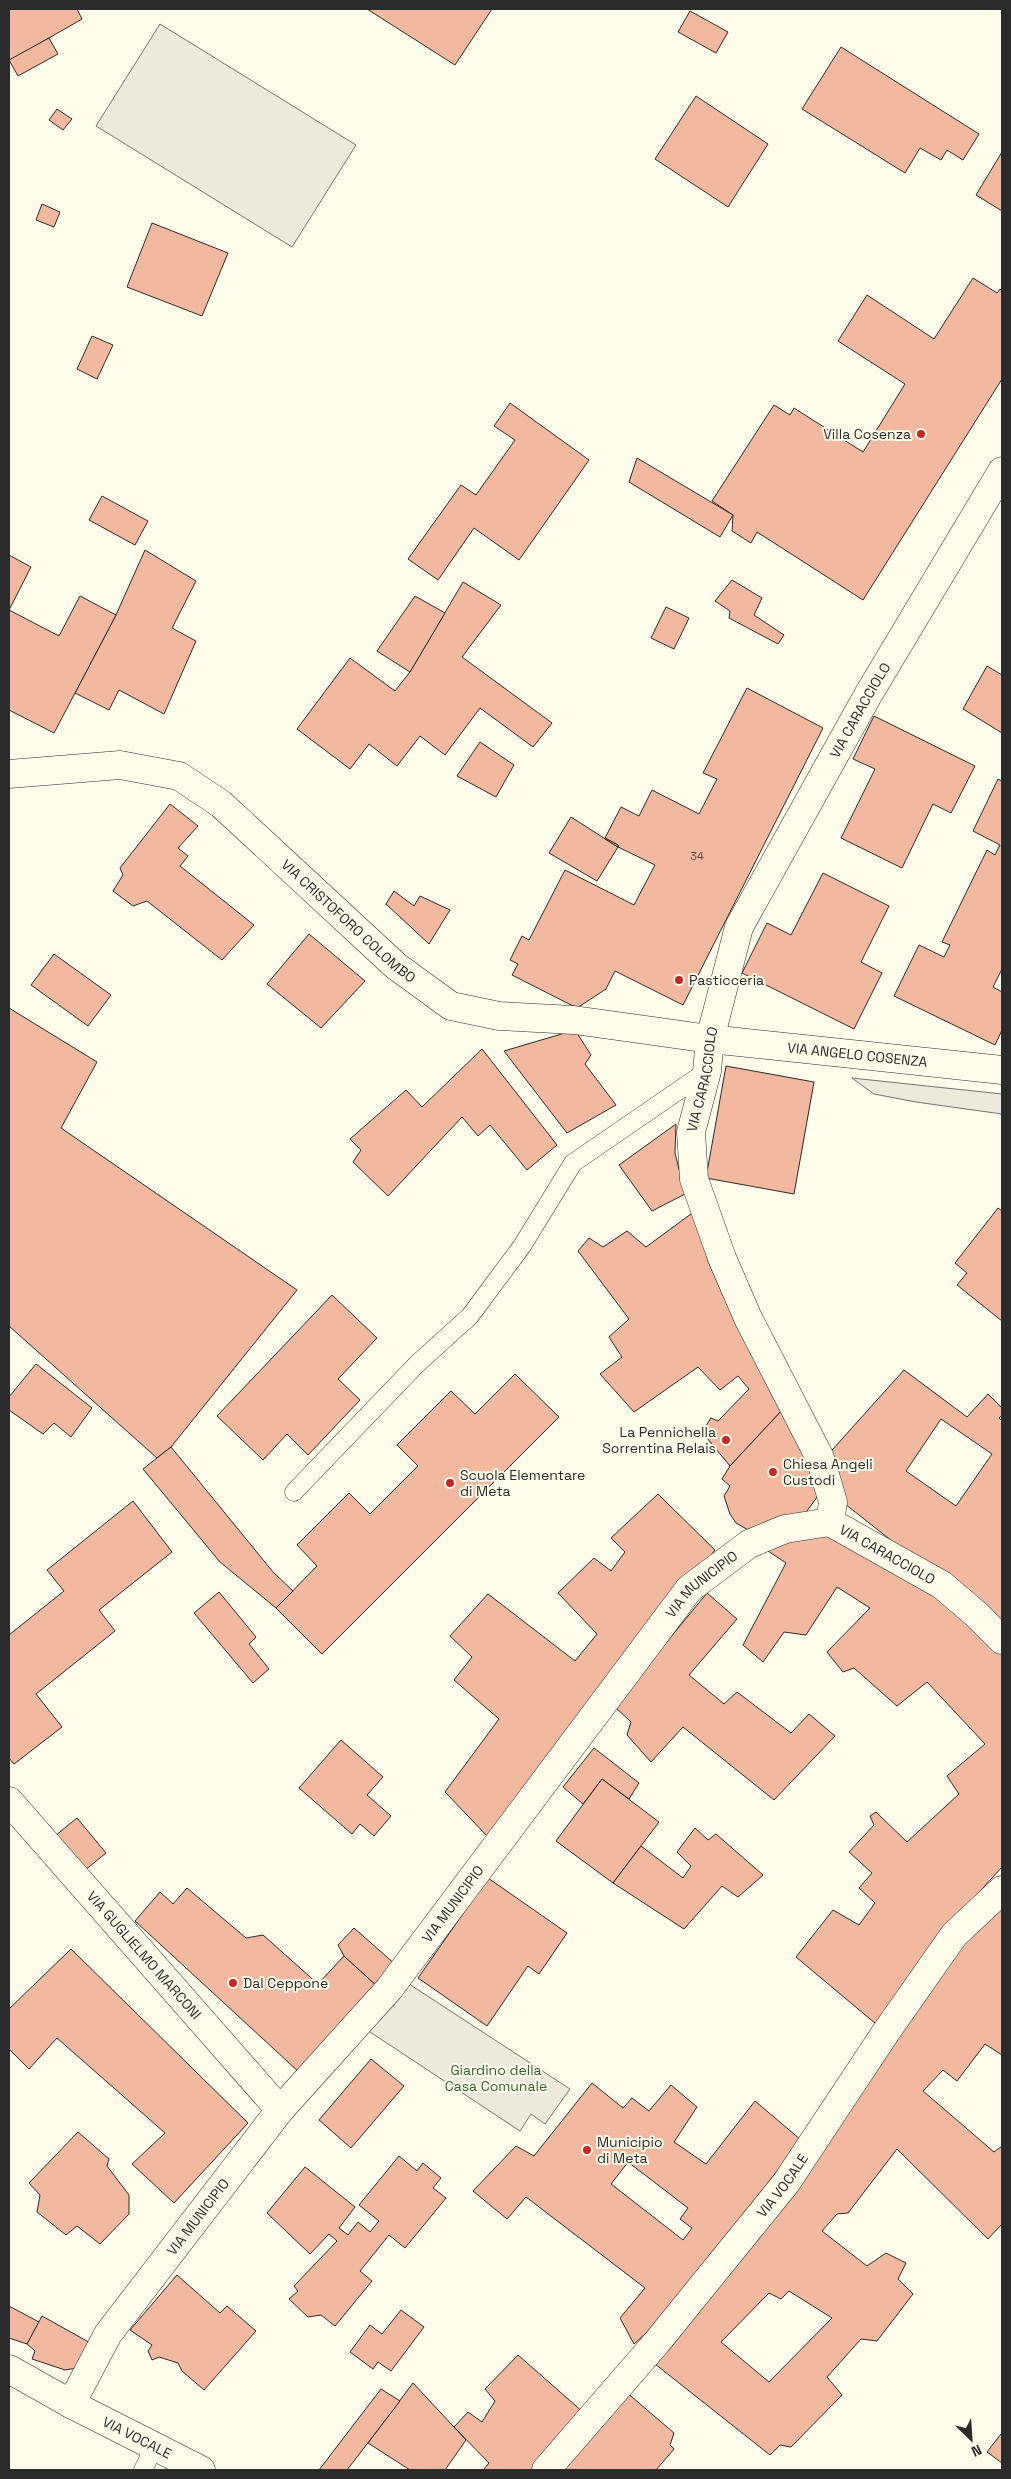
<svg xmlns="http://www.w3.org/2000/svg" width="1011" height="2479" font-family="'Space Grotesk',sans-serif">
<rect width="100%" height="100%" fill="#fdfbea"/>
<!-- green -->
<g fill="#ecebdb" stroke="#74746e">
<polygon points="160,24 356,145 292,247 96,126"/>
<polygon points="406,1982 570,2089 545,2124 531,2114 520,2131 367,2030"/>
</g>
<!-- parking -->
<polygon fill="#eceadb" stroke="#74746e" points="852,1078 1002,1094 1002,1114 916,1102 874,1094"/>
<!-- building -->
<g fill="#f2b8a0" stroke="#2b2b2b" fill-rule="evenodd">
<polygon points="9,9 77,9 82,19 9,61"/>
<polygon points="367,9 492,9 455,65"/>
<polygon points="690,11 728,32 716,53 678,32"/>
<polygon points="49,38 58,54 18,76 9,60"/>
<polygon points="841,47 979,134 963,160 947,150 941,160 920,148 905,173 802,109"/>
<polygon points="696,96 768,144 728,207 655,159"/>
<polygon points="57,109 72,119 63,130 49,120"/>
<polygon points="1002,152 1002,211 976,195"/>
<polygon points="42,204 60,212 54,227 36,220"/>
<polygon points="152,223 228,253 202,316 127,287"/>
<polygon points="973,278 997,293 1000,289 1002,291 1002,379 863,600 757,532 751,543 732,531 733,515 712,501 774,405 790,415 794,408 863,452 905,384 838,341 867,295 934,339"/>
<polygon points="92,336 113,345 97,379 77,369"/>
<polygon points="510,403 589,460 519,560 474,528 438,580 408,559 461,485 476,495 515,440 494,426"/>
<polygon points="637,458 733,515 720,537 629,482"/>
<polygon points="102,496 148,521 135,545 89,520"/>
<polygon points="145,550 196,581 172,628 196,641 164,714 119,690 109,710 75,693 116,615"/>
<polygon points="9,555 31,567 9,610 59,636 80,596 116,615 54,733 9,710"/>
<polygon points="732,580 762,598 754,615 784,635 778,644 729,618 730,611 715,601"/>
<polygon points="463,582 501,605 462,657 552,723 533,747 480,708 445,755 420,736 397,766 369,744 350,769 297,729 350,658 395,691 410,672"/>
<polygon points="415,596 445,613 410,672 377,651"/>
<polygon points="666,607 689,618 674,649 651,638"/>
<polygon points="987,666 1002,675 1002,733 963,709"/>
<polygon points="747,688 823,728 683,1005 615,971 606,989 577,1008 512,975 518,964 510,960 522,936 529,940 565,870 634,905 655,865 618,847 618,845 605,838 621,807 639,816 652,790 699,814 717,779 703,773"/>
<polygon points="874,716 975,766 951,813 933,804 902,868 841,838 875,769 853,759"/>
<polygon points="480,742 514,765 496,797 457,776"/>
<polygon points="998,779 1002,781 1002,969 993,987 1002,992 1002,1030 995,1045 894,996 919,945 944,957 950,945 942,942 987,850 995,855 1000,845 973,831"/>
<polygon points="170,804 198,826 178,848 188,856 180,866 254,925 222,960 147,901 133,906 113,891 123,875 120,868"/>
<polygon points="571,817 618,847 597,881 549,853"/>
<polygon points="605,838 618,845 618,847 605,839"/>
<polygon points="823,873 889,906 861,962 882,973 854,1029 742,973 767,923 791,935"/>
<polygon points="394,891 414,906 420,896 450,910 429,944 386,904"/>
<polygon points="309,934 365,981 321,1028 267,984"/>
<polygon points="54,954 111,995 88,1026 31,985"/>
<polygon points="9,1008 97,1062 61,1128 297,1290 171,1447 157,1458 9,1326"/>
<polygon points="575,1030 591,1055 585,1064 616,1105 567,1133 504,1051"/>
<polygon points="482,1049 557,1145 527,1170 490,1125 478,1136 462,1117 388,1196 353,1162 361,1150 350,1139 406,1090 422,1107"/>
<polygon points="726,1066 814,1082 794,1194 706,1178"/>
<polygon points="676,1124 675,1153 685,1194 652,1211 619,1165"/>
<polygon points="998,1208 1002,1211 1002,1321 957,1285 967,1273 955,1263"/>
<polygon points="695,1211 708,1261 737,1327 785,1407 730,1466 702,1432 711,1418 718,1421 749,1389 738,1376 720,1390 698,1367 634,1412 600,1374 622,1357 609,1337 629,1319 578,1251 589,1238 603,1247 627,1231 646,1247"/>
<polygon points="332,1295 377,1338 338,1379 360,1400 308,1455 287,1434 263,1460 217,1416"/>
<polygon points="36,1364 92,1408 71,1437 54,1423 43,1434 9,1410 9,1397"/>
<path d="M 904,1370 L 967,1417 L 988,1394 L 1002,1408 L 1002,1415 L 999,1418 L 1002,1421 L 1002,1628 L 840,1500 L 824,1459 ZM 941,1419 L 992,1454 L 956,1506 L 906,1471 Z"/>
<polygon points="515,1374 559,1417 322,1654 276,1608 317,1566 297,1545 349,1493 370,1514 418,1466 397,1445 451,1391 475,1414"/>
<polygon points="785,1407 823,1489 801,1519 750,1531 736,1523 730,1514 724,1496 730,1486 722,1479 730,1466"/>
<polygon points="171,1447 273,1572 293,1591 276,1608 220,1562 143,1469"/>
<polygon points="658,1494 715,1550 488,1837 445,1792 499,1719 454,1680 472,1657 450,1636 488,1594 575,1661 597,1634 558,1593 594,1558 611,1571 625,1552 611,1538"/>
<polygon points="133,1501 172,1552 99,1610 115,1631 36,1694 62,1727 14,1764 9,1758 9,1635 64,1591 47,1570"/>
<polygon points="823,1532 957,1602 1002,1652 1002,1867 943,1932 876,2024 796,1957 833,1910 859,1925 875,1903 859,1888 872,1873 849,1852 874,1825 870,1816 876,1812 907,1842 959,1794 947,1776 985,1744 927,1682 897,1706 854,1668 843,1672 827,1652 870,1608 837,1587 806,1635 784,1632 763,1662 743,1645 786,1563 765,1549"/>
<polygon points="219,1592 256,1637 249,1644 269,1669 253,1683 194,1613"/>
<polygon points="707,1593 737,1619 689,1675 724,1704 737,1692 791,1733 809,1714 835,1736 774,1800 683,1727 651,1762 627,1735 631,1722 614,1706"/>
<polygon points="341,1740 383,1777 367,1795 391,1816 374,1836 360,1824 352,1834 299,1788"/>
<polygon points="594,1748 639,1783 629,1799 602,1779 583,1804 563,1787"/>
<polygon points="602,1779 659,1822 613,1883 556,1841"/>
<polygon points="77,1818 106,1853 84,1871 55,1836"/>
<polygon points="695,1828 708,1840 716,1834 763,1875 738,1897 722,1886 684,1929 613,1883 641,1846 683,1878 691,1866 677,1852"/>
<polygon points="488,1878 567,1933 539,1974 528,1966 487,2026 418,1978"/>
<polygon points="187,1888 246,1938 263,1935 318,1984 344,1956 378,1987 300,2073 135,1921 160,1892 173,1904"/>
<path d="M 1002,1907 L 1002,2055 L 985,2044 L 957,2081 L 943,2070 L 923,2091 L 994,2152 L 1002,2146 L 1002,2224 L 988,2239 L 897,2149 L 848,2213 L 837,2214 L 822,2231 L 867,2266 L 886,2253 L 906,2263 L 898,2279 L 913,2294 L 877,2341 L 861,2339 L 827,2377 L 842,2395 L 791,2447 L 780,2445 L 770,2455 L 650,2360 L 746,2254 L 820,2155 L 958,1947 ZM 789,2291 L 832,2318 L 769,2382 L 721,2342 L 769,2293 L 781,2299 Z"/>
<polygon points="354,1928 396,1965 378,1987 344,1956 338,1945"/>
<polygon points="71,1949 248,2123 174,2203 132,2164 165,2133 57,2038 29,2069 9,2049 9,2009"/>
<polygon points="371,2059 404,2086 351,2148 319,2120"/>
<path d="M 592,2083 L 623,2108 L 632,2098 L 649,2111 L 671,2085 L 697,2107 L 674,2142 L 706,2164 L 755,2101 L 801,2140 L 666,2315 L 634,2344 L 620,2318 L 645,2288 L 526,2197 L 507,2219 L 473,2191 L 516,2146 L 534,2156 ZM 628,2162 L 688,2208 L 680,2219 L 692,2228 L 683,2240 L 611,2184 Z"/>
<polygon points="78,2132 109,2159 107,2166 129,2195 129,2214 100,2244 77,2226 66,2235 37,2212 40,2195 29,2183"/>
<polygon points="399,2156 417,2171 423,2163 441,2178 433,2188 446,2198 405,2248 389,2235 360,2271 372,2281 335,2326 321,2315 308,2317 289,2299 298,2291 294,2286 337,2241 329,2234 310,2254 267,2213 305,2167 355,2207 339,2228 348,2235 358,2222 370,2232 379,2221 359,2205"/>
<polygon points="177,2275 220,2313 227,2306 256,2331 204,2390 182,2371 178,2363 159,2357 152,2360 148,2351 152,2345 130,2330"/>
<polygon points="9,2306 39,2322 27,2344 9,2338"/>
<polygon points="401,2310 424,2327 391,2371 378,2362 373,2369 350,2352 370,2325 382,2334"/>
<polygon points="42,2316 94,2345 77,2368 65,2370 32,2359 35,2351 27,2344"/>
<polygon points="518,2355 584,2413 533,2470 483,2470 489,2463 454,2427 468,2412 482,2422 495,2401 485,2389"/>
<polygon points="413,2383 466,2440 445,2470 410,2470 368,2443"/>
<polygon points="381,2389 400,2401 347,2470 319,2470"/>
<polygon points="625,2391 674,2433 670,2445 674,2449 656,2470 556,2470"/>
<polygon points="1001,2434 1002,2435 1002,2463 987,2452"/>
</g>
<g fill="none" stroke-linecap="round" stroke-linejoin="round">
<defs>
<g id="lane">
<polyline points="294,1492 417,1364 470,1316 522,1246 573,1163 707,1071"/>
<polyline points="143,2470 154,2447"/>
</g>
<g id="street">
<path id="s1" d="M 9,774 L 120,765 L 179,776 L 221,804 L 396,966 L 451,1006 L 499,1016 L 574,1020 L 710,1039 L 1002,1070"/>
<path id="s2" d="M 830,1522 L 833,1502 L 820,1458 L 748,1318 L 722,1258 L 694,1179 L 691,1132 L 707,1071 L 710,1039 L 739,927 L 868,695 L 1002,471"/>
<path id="s3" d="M 830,1522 L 942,1585 L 976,1614 L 1002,1640"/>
<path id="s4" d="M 9,1801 L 280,2110"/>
<path id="s5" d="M 9,2369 L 71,2404 L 108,2334 L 280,2110 L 389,1989 L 689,1589 L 749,1544 L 785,1529 L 830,1522"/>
<path id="s6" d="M 71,2404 L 201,2470"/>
<path id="s7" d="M 546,2470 L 657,2342 L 786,2183 L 886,2032 L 954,1935 L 1002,1890"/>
</g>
</defs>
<!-- lane casing -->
<use href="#lane" stroke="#2b2b2b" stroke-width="19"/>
<!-- street casing -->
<use href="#street" stroke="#2b2b2b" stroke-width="29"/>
<!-- lane -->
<use href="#lane" stroke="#fdfbea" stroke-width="18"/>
<!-- street -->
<use href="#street" stroke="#fdfbea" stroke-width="28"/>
</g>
<!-- markers -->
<g fill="#c62828" stroke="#fdfbea" stroke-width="2">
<circle cx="921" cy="434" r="5"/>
<circle cx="679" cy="980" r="5"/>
<circle cx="726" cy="1440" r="5"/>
<circle cx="773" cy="1472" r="5"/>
<circle cx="450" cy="1483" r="5"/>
<circle cx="233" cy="1983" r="5"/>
<circle cx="587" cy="2150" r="5"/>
</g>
<g text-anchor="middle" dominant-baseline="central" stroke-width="4" stroke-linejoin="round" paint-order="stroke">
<!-- number labels -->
<g font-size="11" fill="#5d4e48">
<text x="697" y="856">34</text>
</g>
<!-- poi labels -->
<g font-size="14" fill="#2b2b2b" stroke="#fdfbea" text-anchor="start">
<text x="911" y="434" text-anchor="end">Villa Cosenza</text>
<text x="689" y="980">Pasticceria</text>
<text x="716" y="1432" text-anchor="end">La Pennichella<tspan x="716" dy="16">Sorrentina Relais</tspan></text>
<text x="783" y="1464">Chiesa Angeli<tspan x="783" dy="16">Custodi</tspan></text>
<text x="460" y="1475">Scuola Elementare<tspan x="460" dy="16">di Meta</tspan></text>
<text x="243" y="1983">Dal Ceppone</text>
<text x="597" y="2142">Municipio<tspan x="597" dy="16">di Meta</tspan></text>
</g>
<!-- street labels -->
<g font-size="14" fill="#2b2b2b" stroke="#fdfbea">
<text stroke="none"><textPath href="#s2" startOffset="879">VIA CARACCIOLO</textPath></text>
<text stroke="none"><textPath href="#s1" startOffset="395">VIA CRISTOFORO COLOMBO</textPath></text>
<text stroke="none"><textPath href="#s1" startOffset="938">VIA ANGELO COSENZA</textPath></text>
<text stroke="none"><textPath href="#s2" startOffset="474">VIA CARACCIOLO</textPath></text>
<text stroke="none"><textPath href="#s3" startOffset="66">VIA CARACCIOLO</textPath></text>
<text stroke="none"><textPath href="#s5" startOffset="1108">VIA MUNICIPIO</textPath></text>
<text stroke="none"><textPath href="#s5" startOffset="702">VIA MUNICIPIO</textPath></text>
<text stroke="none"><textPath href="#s4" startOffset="205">VIA GUGLIELMO MARCONI</textPath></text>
<text stroke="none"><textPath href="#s7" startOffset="370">VIA VOCALE</textPath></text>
<text stroke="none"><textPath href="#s5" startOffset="298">VIA MUNICIPIO</textPath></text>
<text stroke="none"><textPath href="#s6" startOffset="74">VIA VOCALE</textPath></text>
</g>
<!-- park labels -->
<g font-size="14" fill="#34623c" stroke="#fdfbea">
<text x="496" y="2070">Giardino della<tspan x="496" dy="16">Casa Comunale</tspan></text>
</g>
</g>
<!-- border -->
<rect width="1011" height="2479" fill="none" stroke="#2b2b2b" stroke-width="20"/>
<!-- north arrow -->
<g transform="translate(971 2439) rotate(155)" stroke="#fdfbea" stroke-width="4" paint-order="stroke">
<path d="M0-4L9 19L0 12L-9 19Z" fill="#2b2b2b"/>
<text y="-8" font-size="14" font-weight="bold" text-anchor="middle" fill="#2b2b2b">N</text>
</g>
</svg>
